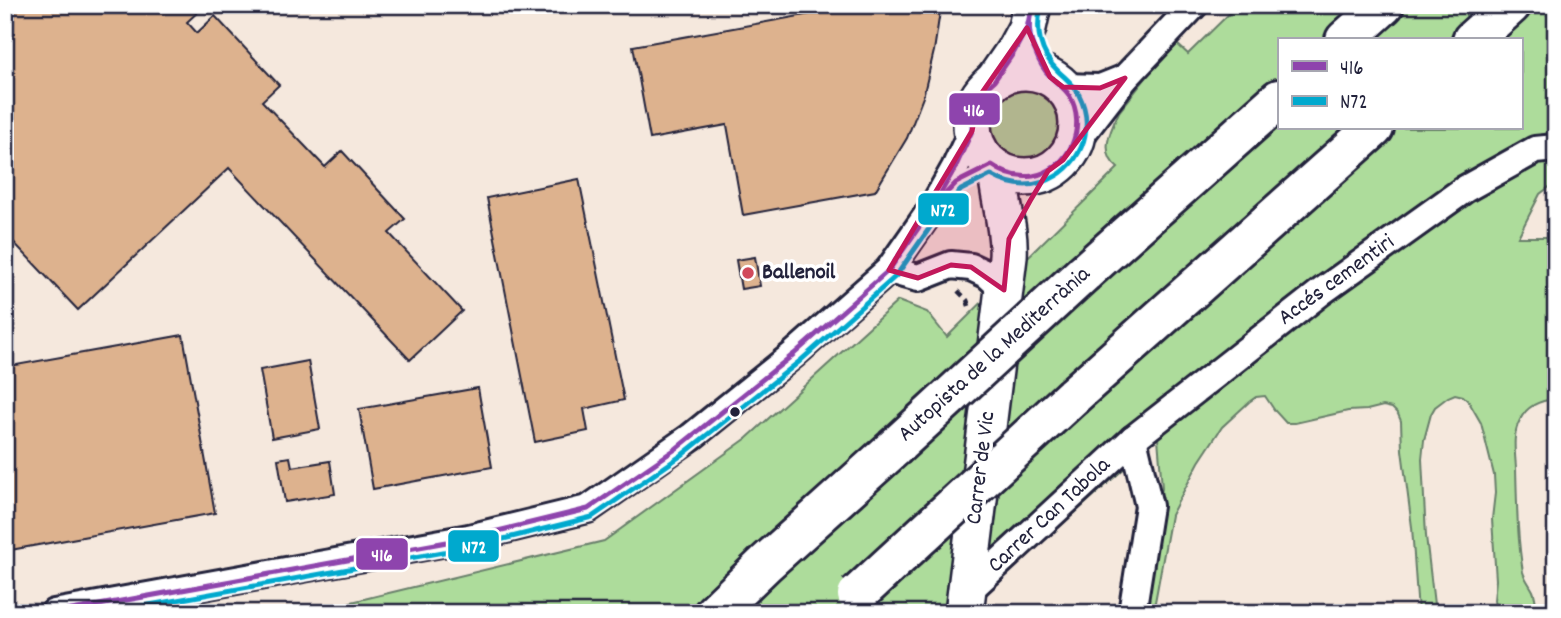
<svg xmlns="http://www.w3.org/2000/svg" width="1561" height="618" font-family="Dekko,sans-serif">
<rect width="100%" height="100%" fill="#f5e8dd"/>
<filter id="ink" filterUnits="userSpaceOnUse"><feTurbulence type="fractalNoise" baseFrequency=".0143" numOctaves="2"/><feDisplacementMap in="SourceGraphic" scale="14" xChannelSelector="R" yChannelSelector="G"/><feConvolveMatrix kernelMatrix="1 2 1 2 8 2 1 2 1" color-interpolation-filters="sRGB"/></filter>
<g filter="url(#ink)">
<!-- green -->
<g fill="#addc9b" stroke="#687f6b" stroke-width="2" fill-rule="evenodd">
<path d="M 1238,5 L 1556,5 L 1556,182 L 1540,194 L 1518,237 L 1556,237 L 1556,399 C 1541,400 1527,405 1520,420 C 1512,434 1515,452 1516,468 C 1517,503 1517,537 1523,572 C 1525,579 1530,585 1533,591 C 1536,598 1536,605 1537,613 L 1496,613 L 1494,600 L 1496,580 L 1492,519 L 1495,493 L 1494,475 L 1481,423 L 1469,402 L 1463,396 L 1455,394 L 1448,397 L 1435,407 L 1431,414 L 1424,440 L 1422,459 L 1426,536 L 1435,613 L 1418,613 L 1412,527 L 1402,450 L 1401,421 L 1398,414 L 1392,408 L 1383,406 L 1367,410 L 1348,411 L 1295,423 L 1286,423 L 1275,411 L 1265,396 L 1256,397 L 1249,402 L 1222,427 L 1199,462 L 1171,515 L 1153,613 L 1139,613 L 1162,488 L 1158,438 L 983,596 L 981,613 L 306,613 L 604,541 L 747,438 L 898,301 L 927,312 L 947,337 L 1118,168 C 1099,153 1110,131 1119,112 L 1169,49 L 1176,43 L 1188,54 ZM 1279,40 L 1521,40 L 1521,128 L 1279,128 Z"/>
<circle cx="1022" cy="124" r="37"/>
</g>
<!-- building -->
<g fill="#ddb28e" stroke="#22223b" stroke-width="2">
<polygon points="5,5 200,5 202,8 187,22 197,33 215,16 279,85 262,101 325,167 342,151 405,219 389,233 462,311 410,360 229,168 78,310 5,233"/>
<polygon points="860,5 941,5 934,51 923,97 907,138 875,191 743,215 727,125 650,139 633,46"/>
<polygon points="579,179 624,400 584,409 588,431 535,442 487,198"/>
<polygon points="755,257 760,286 741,289 736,260"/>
<polygon points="183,335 215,513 5,551 5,367"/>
<polygon points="308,361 320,429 272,438 260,370"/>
<polygon points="478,388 492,467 373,489 359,409"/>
<polygon points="290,457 292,467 330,461 335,494 285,502 278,459"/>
</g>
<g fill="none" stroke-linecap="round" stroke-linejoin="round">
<defs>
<g id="street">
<polyline points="1063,87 1100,88 1125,78"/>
<polyline points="1074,144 1125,78 1194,5"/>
<polyline points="889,270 918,278 951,265 971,267 988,275 1004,290"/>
<polyline points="967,592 1133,439 1321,292 1465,189 1535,150 1556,148"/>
<polyline points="54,613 469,538 588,509 691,437 794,354 889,270 933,207 955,168 972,131"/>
<polyline points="1132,613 1149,506 1133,439"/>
</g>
<g id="secondary">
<circle cx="1025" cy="124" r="53"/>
<polyline points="994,81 1014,52 1027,28 1032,5"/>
<path d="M 964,613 L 1008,257 C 1010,227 999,199 997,169"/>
</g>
<g id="highway">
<polyline points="1345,40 1384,5"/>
<polyline points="1472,40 1511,5"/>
<polyline points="1084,273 1279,99"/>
<polyline points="1073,396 1374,128"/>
<polyline points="714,613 766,563 894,448"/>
</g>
</defs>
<!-- street casing -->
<use href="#street" stroke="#22223b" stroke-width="32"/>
<!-- secondary casing -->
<use href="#secondary" stroke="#22223b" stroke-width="42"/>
<!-- highway casing -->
<use href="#highway" stroke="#22223b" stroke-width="44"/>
<!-- path -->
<polyline stroke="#22223b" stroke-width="4.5" stroke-dasharray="7 5" stroke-linecap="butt" points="958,291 967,300 970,309"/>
<!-- street -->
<use href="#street" stroke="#fff" stroke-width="26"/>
<!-- secondary -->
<use href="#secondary" stroke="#fff" stroke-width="37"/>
<!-- highway -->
<use href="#highway" stroke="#fff" stroke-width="38"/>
<defs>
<g id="highway-bridge">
<polyline points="894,448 1084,273"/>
<polyline points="857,595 1073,396"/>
</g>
</defs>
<!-- highway-bridge casing -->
<use href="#highway-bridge" stroke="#22223b" stroke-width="44" stroke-linecap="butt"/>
<!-- highway-bridge -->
<use href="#highway-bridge" stroke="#fff" stroke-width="38"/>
<defs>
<g id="bus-1">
<polyline points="926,218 955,168 972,131 972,117 976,103 983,91 994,81 1014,52 1027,28 1032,5"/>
<path d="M 55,613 L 469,538 L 588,509 L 677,448 L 794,354 L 889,270 L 933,207 L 956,183 L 992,165 C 1004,174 1018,178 1033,176 C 1070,169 1088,127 1069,95 C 1064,87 1056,83 1050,76 C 1044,70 1039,61 1036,53 C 1028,37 1028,23 1032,5"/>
</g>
<path id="bus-2" d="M 105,613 L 471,547 L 592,517 L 682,455 L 800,361 L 896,276 L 940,213 L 961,190 L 991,175 C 1007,184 1025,188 1043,182 C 1079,170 1097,130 1079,95 C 1074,84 1066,79 1058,71 C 1040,54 1035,30 1041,7"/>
</defs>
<!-- bus-1 casing -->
<use href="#bus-1" stroke="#fff" stroke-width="10"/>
<!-- bus-2 casing -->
<use href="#bus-2" stroke="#fff" stroke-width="10"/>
<!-- bus-1 -->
<use href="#bus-1" stroke="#8e44ad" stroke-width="5"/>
<!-- bus-2 -->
<use href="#bus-2" stroke="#00a9ce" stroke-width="5"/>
</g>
</g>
<!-- marked area -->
<path fill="#c2185b" fill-opacity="0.2" stroke="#c2185b" stroke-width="5" stroke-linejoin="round" d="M 1027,28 L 1050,77 L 1063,87 L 1100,88 L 1125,78 L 1063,160 L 1048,171 L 1030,201 L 1009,239 L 1004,290 L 971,267 L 951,265 L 918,278 L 889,270 L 972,131 L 979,97 Z"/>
<!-- markers -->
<circle fill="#d1495b" stroke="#fff" stroke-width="2.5" cx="748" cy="273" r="7"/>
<circle fill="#22223b" stroke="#fff" stroke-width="2.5" cx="735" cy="412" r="6"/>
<g text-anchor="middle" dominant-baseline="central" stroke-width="7" stroke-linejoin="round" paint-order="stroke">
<!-- poi labels -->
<g font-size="23" font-weight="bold" fill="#22223b" stroke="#fff" text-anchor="start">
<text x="762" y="273">Ballenoil</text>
</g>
<!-- street labels -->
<g font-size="23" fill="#22223b" stroke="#fff">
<text transform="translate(1337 281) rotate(-36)">Accés cementiri</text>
<text transform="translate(995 355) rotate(-42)">Autopista de la Mediterrània</text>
<text transform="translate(982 468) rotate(-83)">Carrer de Vic</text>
<text transform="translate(1050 516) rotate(-43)">Carrer Can Tabola</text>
</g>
</g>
<g stroke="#fff" stroke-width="2.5">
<rect x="948" y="92" width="53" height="34" rx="7" fill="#8e44ad"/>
<rect x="917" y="192" width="53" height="34" rx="7" fill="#00a9ce"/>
<rect x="447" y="529" width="53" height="34" rx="7" fill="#00a9ce"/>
<rect x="355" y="537" width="54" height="34" rx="7" fill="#8e44ad"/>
</g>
<g font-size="19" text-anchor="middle" font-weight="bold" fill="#fff">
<text x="974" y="116">416</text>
<text x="943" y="216">N72</text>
<text x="474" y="553">N72</text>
<text x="382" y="561">416</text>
</g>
<!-- margin -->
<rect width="1561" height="618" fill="none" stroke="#fff" stroke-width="28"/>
<rect x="14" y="14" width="1533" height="590" fill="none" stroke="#22223b" stroke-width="2.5" filter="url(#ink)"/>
<!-- legend -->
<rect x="1278" y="38" width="245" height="91" fill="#ffffff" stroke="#a7a7b1" stroke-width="2"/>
<rect x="1292" y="61" width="35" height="10" fill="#8e44ad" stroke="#a7a7b1" stroke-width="2"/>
<text x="1340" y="74" font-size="21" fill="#22223b">416</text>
<rect x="1292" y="96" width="35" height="10" fill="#00a9ce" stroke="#a7a7b1" stroke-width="2"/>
<text x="1340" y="108" font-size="21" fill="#22223b">N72</text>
</svg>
